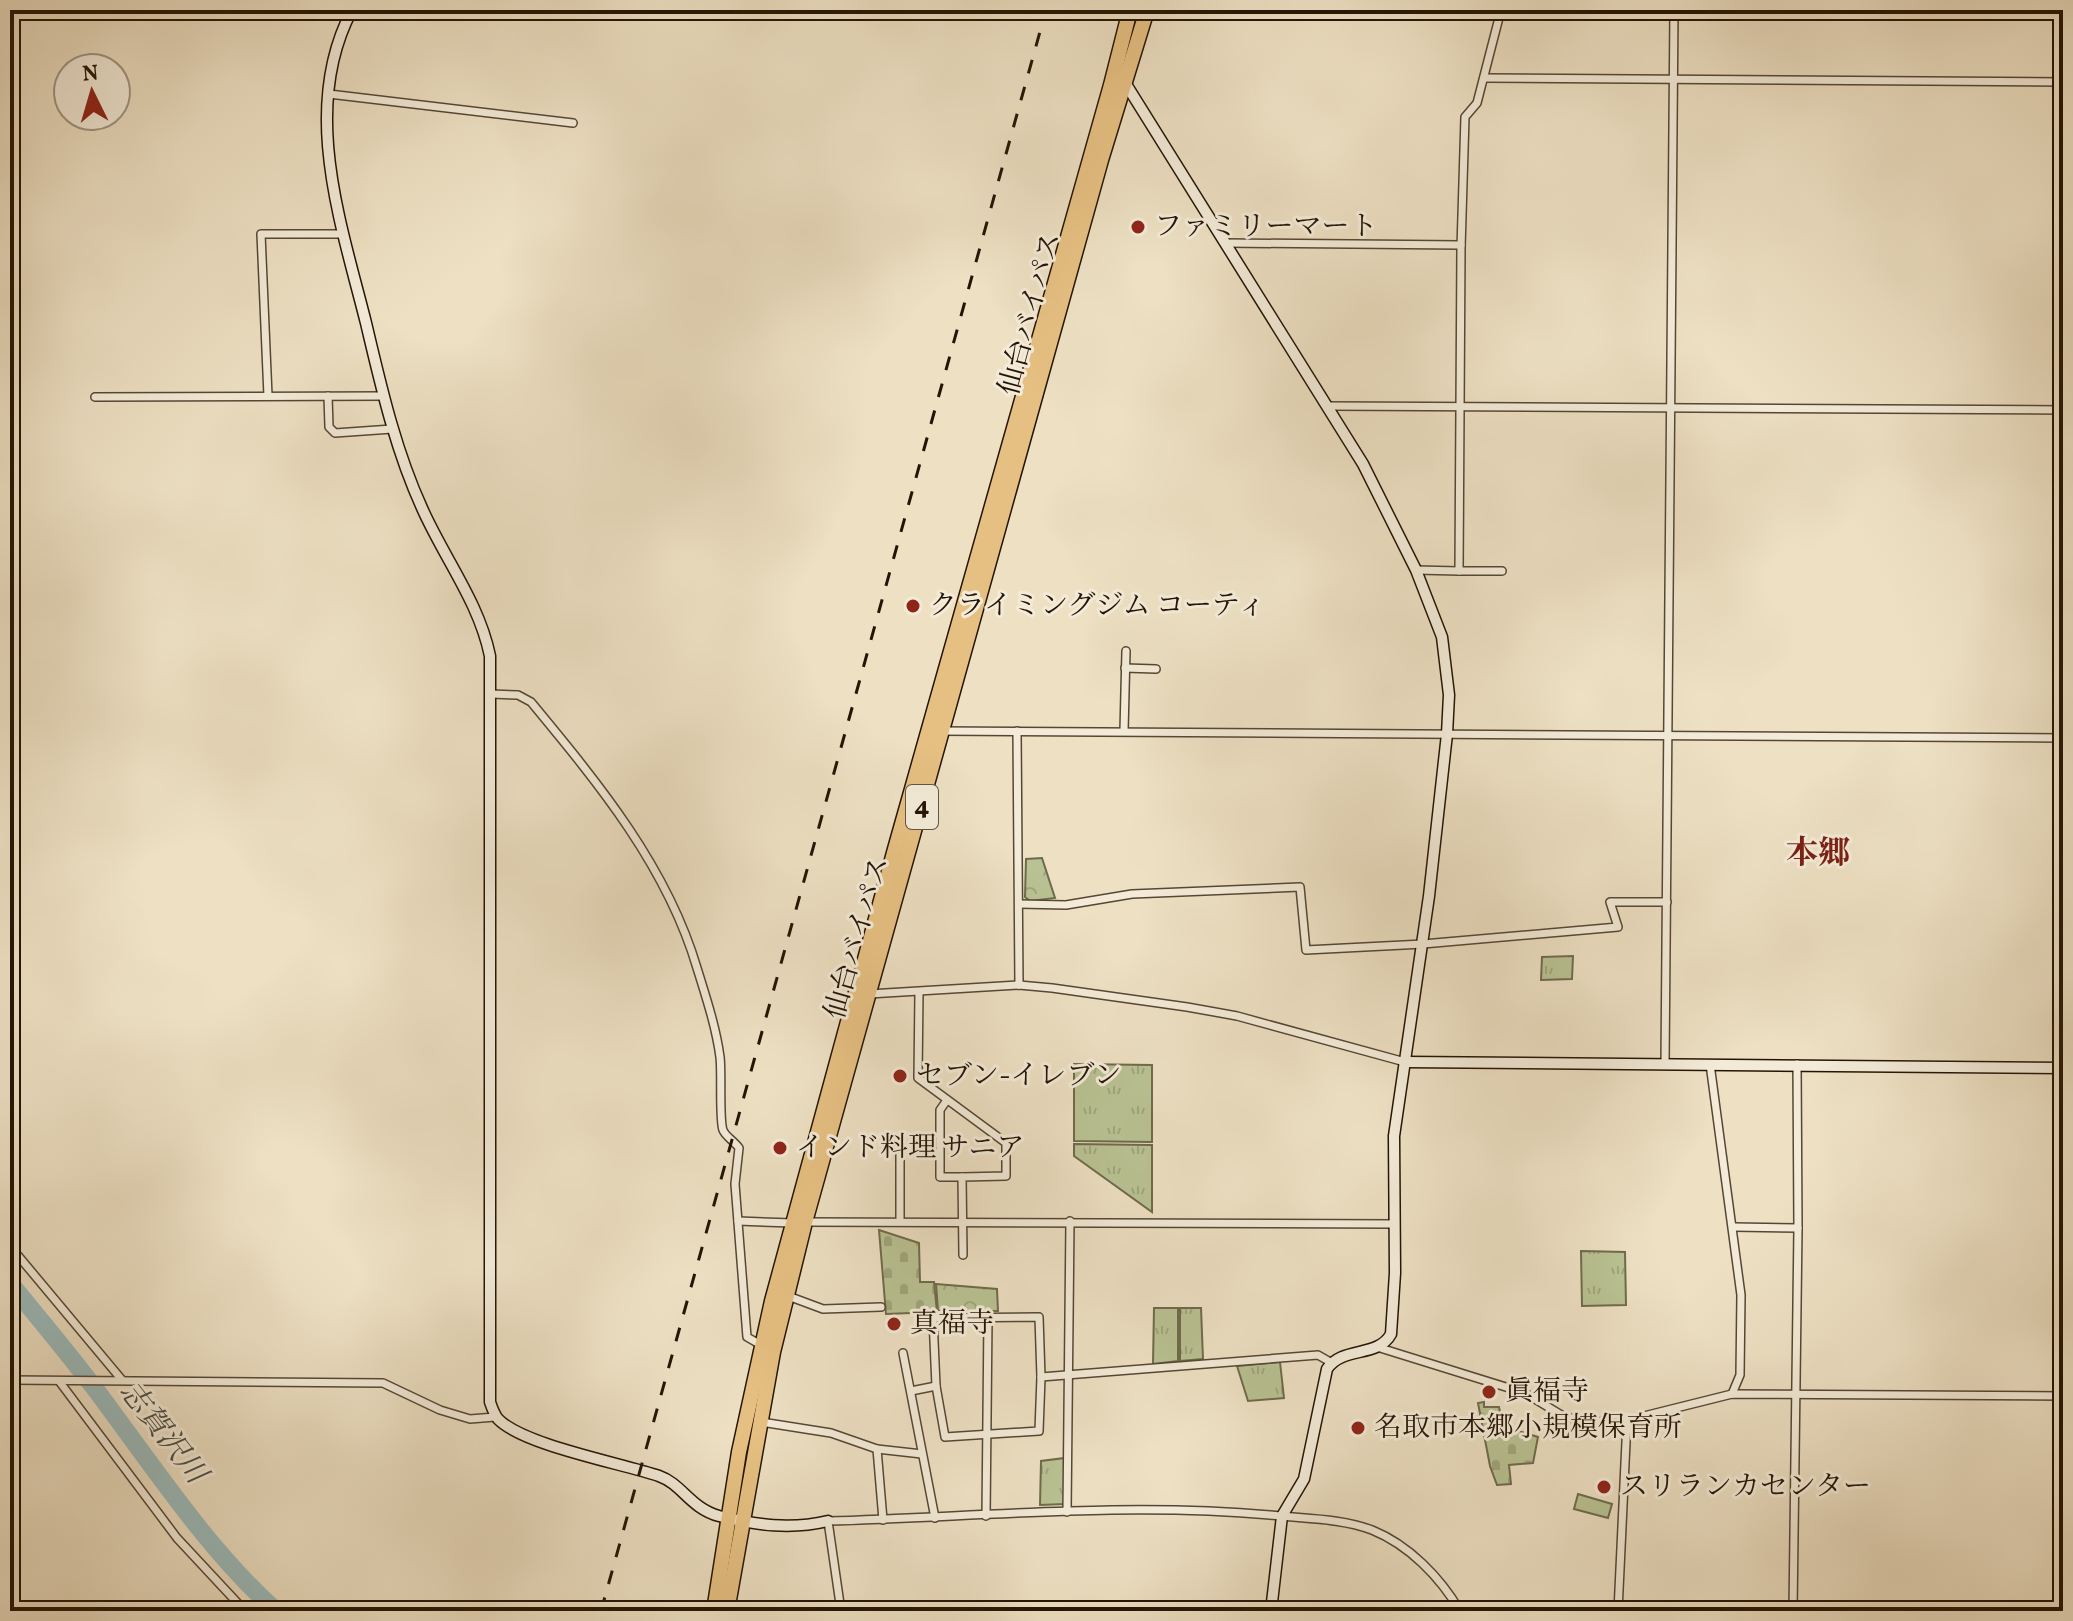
<svg xmlns="http://www.w3.org/2000/svg" width="2073" height="1621" font-family="Vollkorn,'Noto Serif JP',serif">
<defs>
<pattern id="grass-tufts" width="24" height="20" patternUnits="userSpaceOnUse" patternTransform="scale(2)"><rect width="24" height="20" fill="#b9c293"/><path d="M3 7l-1-3M5 7V3M7 7l1-3M15 17l-1-3M17 17v-4M19 17l1-3" fill="none" stroke="#9fa67d"/></pattern>
<pattern id="forest-crowns" width="20" height="18" patternUnits="userSpaceOnUse" patternTransform="scale(2)"><rect width="20" height="18" fill="#b9c293"/><path d="M2 6a3 3 0 1 1 6 0M12 15a3 3 0 1 1 6 0" fill="none" stroke="#9fa67d"/></pattern>
<pattern id="cemetery-stones" width="16" height="16" patternUnits="userSpaceOnUse" patternTransform="scale(2)"><rect width="16" height="16" fill="#b9c293"/><path d="M2 7V4a2 2 0 0 1 4 0v3zM10 15v-3a2 2 0 0 1 4 0v3z" fill="#9fa67d"/></pattern>
</defs>
<rect width="100%" height="100%" fill="#ede0c3"/>
<filter id="stains"><feTurbulence type="fractalNoise" baseFrequency=".0025" numOctaves="4"/><feColorMatrix values="0 0 0 0 .2 0 0 0 0 .09 0 0 0 0 .02 0 0 0 .5 -.17"/></filter>
<radialGradient id="worn" r=".72"><stop offset=".6" stop-color="#630" stop-opacity="0"/><stop offset="1" stop-color="#630" stop-opacity=".3"/></radialGradient>
<!-- grass -->
<g fill="url(#grass-tufts)" stroke="#6e6b4c" stroke-width="2">
<polygon points="1573,956 1572,979 1541,980 1542,957"/>
<polygon points="1074,1064 1152,1065 1152,1142 1074,1141"/>
<polygon points="1074,1144 1152,1145 1152,1212 1074,1156"/>
<polygon points="1581,1251 1625,1252 1626,1305 1582,1306"/>
<polygon points="1154,1308 1178,1308 1178,1361 1153,1364"/>
<polygon points="1180,1308 1201,1308 1203,1359 1180,1361"/>
<polygon points="1280,1362 1284,1398 1248,1401 1237,1366"/>
<polygon points="1065,1458 1065,1504 1040,1505 1041,1461"/>
</g>
<!-- forest -->
<g fill="url(#forest-crowns)" stroke="#6e6b4c" stroke-width="2">
<polygon points="1042,858 1055,898 1030,901 1025,897 1026,859"/>
<polygon points="936,1284 997,1289 998,1311 938,1311"/>
</g>
<!-- cemetery -->
<g fill="url(#cemetery-stones)" stroke="#6e6b4c" stroke-width="2">
<polygon points="879,1230 919,1243 920,1282 934,1282 937,1312 886,1314"/>
<polygon points="1484,1402 1484,1407 1499,1407 1503,1426 1538,1437 1533,1463 1509,1465 1511,1484 1497,1485 1490,1466 1478,1403"/>
</g>
<!-- pitch -->
<polygon fill="#b9c293" stroke="#6e6b4c" stroke-width="2" points="1578,1494 1612,1504 1608,1518 1574,1509"/>
<g fill="none" stroke-linecap="round" stroke-linejoin="round">
<!-- river -->
<path stroke="#9bbbbc" stroke-width="18" d="M 10,1283 C 45,1326 81,1368 113,1413 C 164,1482 212,1553 276,1611"/>
<defs>
<g id="street">
<polyline points="1484,78 2063,82"/>
<polyline points="329,94 573,123"/>
<polyline points="1226,243 1461,245"/>
<polyline points="268,396 261,234 344,234"/>
<polyline points="328,396 329,427 335,433 392,429"/>
<polyline points="95,397 384,396"/>
<polyline points="1327,406 2063,410"/>
<polyline points="1416,570 1459,571 1461,248 1465,117 1477,103 1501,10"/>
<polyline points="1459,571 1502,571"/>
<polyline points="1125,668 1156,669"/>
<path d="M 491,694 L 518,695 L 531,702 C 598,783 667,866 697,968 C 706,997 716,1027 720,1057 C 722,1072 719,1120 723,1130 C 725,1136 735,1142 739,1148 L 735,1184 L 747,1337 L 761,1345"/>
<polyline points="939,731 2063,738"/>
<polyline points="1017,731 1019,985"/>
<polyline points="1124,731 1126,651"/>
<polyline points="1019,904 1066,905 1132,894 1300,887 1306,950 1423,944 1618,927 1610,902 1667,902"/>
<polyline points="919,992 918,1078 1006,1143 1006,1176 962,1177 963,1255"/>
<polyline points="869,994 1019,985 1052,988 1187,1007 1237,1016 1405,1062"/>
<polyline points="1665,1064 1674,10"/>
<polyline points="1710,1064 1741,1295 1740,1375 1732,1394"/>
<polyline points="947,1100 940,1110 940,1177 962,1177"/>
<polyline points="738,1221 792,1223"/>
<polyline points="900,1221 900,1155"/>
<polyline points="805,1222 1394,1224"/>
<polyline points="1733,1227 1798,1228"/>
<polyline points="10,1246 122,1380"/>
<polyline points="788,1296 823,1309 881,1307"/>
<polygon points="1039,1317 1041,1377 1039,1431 945,1437 936,1386 933,1318"/>
<polyline points="1377,1347 1525,1393 1563,1416 1582,1421 1620,1422 1732,1394 2063,1396"/>
<polyline points="903,1353 935,1518"/>
<polyline points="1041,1377 1318,1355 1332,1363"/>
<polyline points="10,1380 383,1383 440,1410 470,1419 495,1417"/>
<polyline points="59,1381 177,1538 245,1611"/>
<polyline points="911,1391 936,1386"/>
<polyline points="761,1422 831,1433 877,1449 922,1454"/>
<polyline points="877,1449 883,1520"/>
<polyline points="1067,1512 1070,1221"/>
<polyline points="986,1516 988,1318"/>
<path d="M 841,1611 L 828,1521 C 975,1517 1124,1502 1270,1515 C 1304,1519 1340,1518 1372,1530 C 1409,1545 1440,1577 1460,1611"/>
<polyline points="1618,1611 1627,1421"/>
<polyline points="1793,1611 1798,1228 1797,1064"/>
</g>
<g id="secondary">
<path d="M 352,10 C 300,108 341,223 366,323 C 381,386 395,449 422,508 C 444,558 479,602 490,656 L 490,1402 C 492,1408 494,1414 498,1419 C 523,1445 620,1463 659,1476 C 682,1484 690,1508 719,1516 C 757,1525 790,1530 828,1521"/>
<path d="M 1124,81 L 1363,464 L 1416,570 L 1442,637 L 1449,695 L 1447,734 L 1429,896 L 1394,1136 L 1395,1273 L 1391,1334 C 1378,1358 1342,1346 1327,1369 L 1304,1479 L 1282,1516 L 1271,1611"/>
<polyline points="1405,1062 2063,1068"/>
</g>
<g id="highway">
<polyline points="714,1611 739,1452 772,1301 895,849 1111,85 1130,10"/>
<polyline points="727,1611 773,1352 805,1222 1101,160 1147,10"/>
</g>
</defs>
<!-- street casing -->
<use href="#street" stroke="#564734" stroke-width="10"/>
<!-- secondary casing -->
<use href="#secondary" stroke="#241405" stroke-width="13"/>
<!-- highway casing -->
<use href="#highway" stroke="#241405" stroke-width="17"/>
<!-- street -->
<use href="#street" stroke="#f3ebd8" stroke-width="7"/>
<!-- secondary -->
<use href="#secondary" stroke="#f3ebd8" stroke-width="10"/>
<!-- highway -->
<use href="#highway" stroke="#e6c082" stroke-width="14"/>
<!-- rail -->
<polyline stroke="#241405" stroke-width="3" stroke-dasharray="14 14" stroke-linecap="butt" points="601,1611 1046,10"/>
</g>
<!-- markers -->
<g fill="#8f2418" stroke="#f3ebd8" stroke-width="3">
<circle cx="1138" cy="227" r="8"/>
<circle cx="913" cy="606" r="8"/>
<circle cx="900" cy="1076" r="8"/>
<circle cx="780" cy="1148" r="8"/>
<circle cx="894" cy="1324" r="8"/>
<circle cx="1489" cy="1392" r="8"/>
<circle cx="1358" cy="1428" r="8"/>
<circle cx="1604" cy="1487" r="8"/>
</g>
<g text-anchor="middle" dominant-baseline="central" stroke-width="6" stroke-linejoin="round" paint-order="stroke">
<!-- shield labels -->
<rect fill="#f3ebd8" stroke="#625444" stroke-width="2" x="906" y="785" width="32" height="44" rx="6"/>
<g font-size="26" font-weight="bold" fill="#241405">
<text x="922" y="807">4</text>
</g>
<!-- poi labels -->
<g font-size="28" fill="#241405" stroke="#f3ebd8" text-anchor="start">
<text x="1154" y="227">ファミリーマート</text>
<text x="929" y="606">クライミングジム コーティ</text>
<text x="916" y="1076">セブン-イレブン</text>
<text x="796" y="1148">インド料理 サニア</text>
<text x="910" y="1324">真福寺</text>
<text x="1505" y="1392">眞福寺</text>
<text x="1374" y="1428">名取市本郷小規模保育所</text>
<text x="1620" y="1487">スリランカセンター</text>
</g>
<!-- street labels -->
<g font-size="28" fill="#241405" stroke="#f3ebd8">
<text transform="translate(1031 314) rotate(-75)">仙台バイパス</text>
<text transform="translate(858 938) rotate(-74)">仙台バイパス</text>
</g>
<!-- water labels -->
<g font-size="30" font-style="italic" fill="#4e4e45" stroke="#f3ebd8">
<text transform="translate(162 1433) rotate(52)">志賀沢川</text>
</g>
<!-- quarter labels -->
<g font-size="32" font-weight="bold" fill="#7a1f14" stroke="#f3ebd8">
<text x="1818" y="855">本郷</text>
</g>
</g>
<!-- margin -->
<rect width="2073" height="1621" fill="none" stroke="#ede0c3" stroke-width="40"/>
<rect x="12" y="12" width="2049" height="1597" fill="none" stroke="#241405" stroke-width="4"/>
<rect x="20" y="20" width="2033" height="1581" fill="none" stroke="#241405" stroke-width="2"/>
<!-- north arrow -->
<g transform="translate(92 92) rotate(355)"><circle r="38" fill="#f3ebd8" stroke="#a09584" stroke-width="2"/>
<path d="M0-6L14 30L0 20L-14 30Z" fill="#8f2418"/>
<text y="-12" font-size="22" font-weight="bold" text-anchor="middle" fill="#241405">N</text>
</g>
<rect width="100%" height="100%" filter="url(#stains)"/>
<rect width="100%" height="100%" fill="url(#worn)"/>
</svg>
